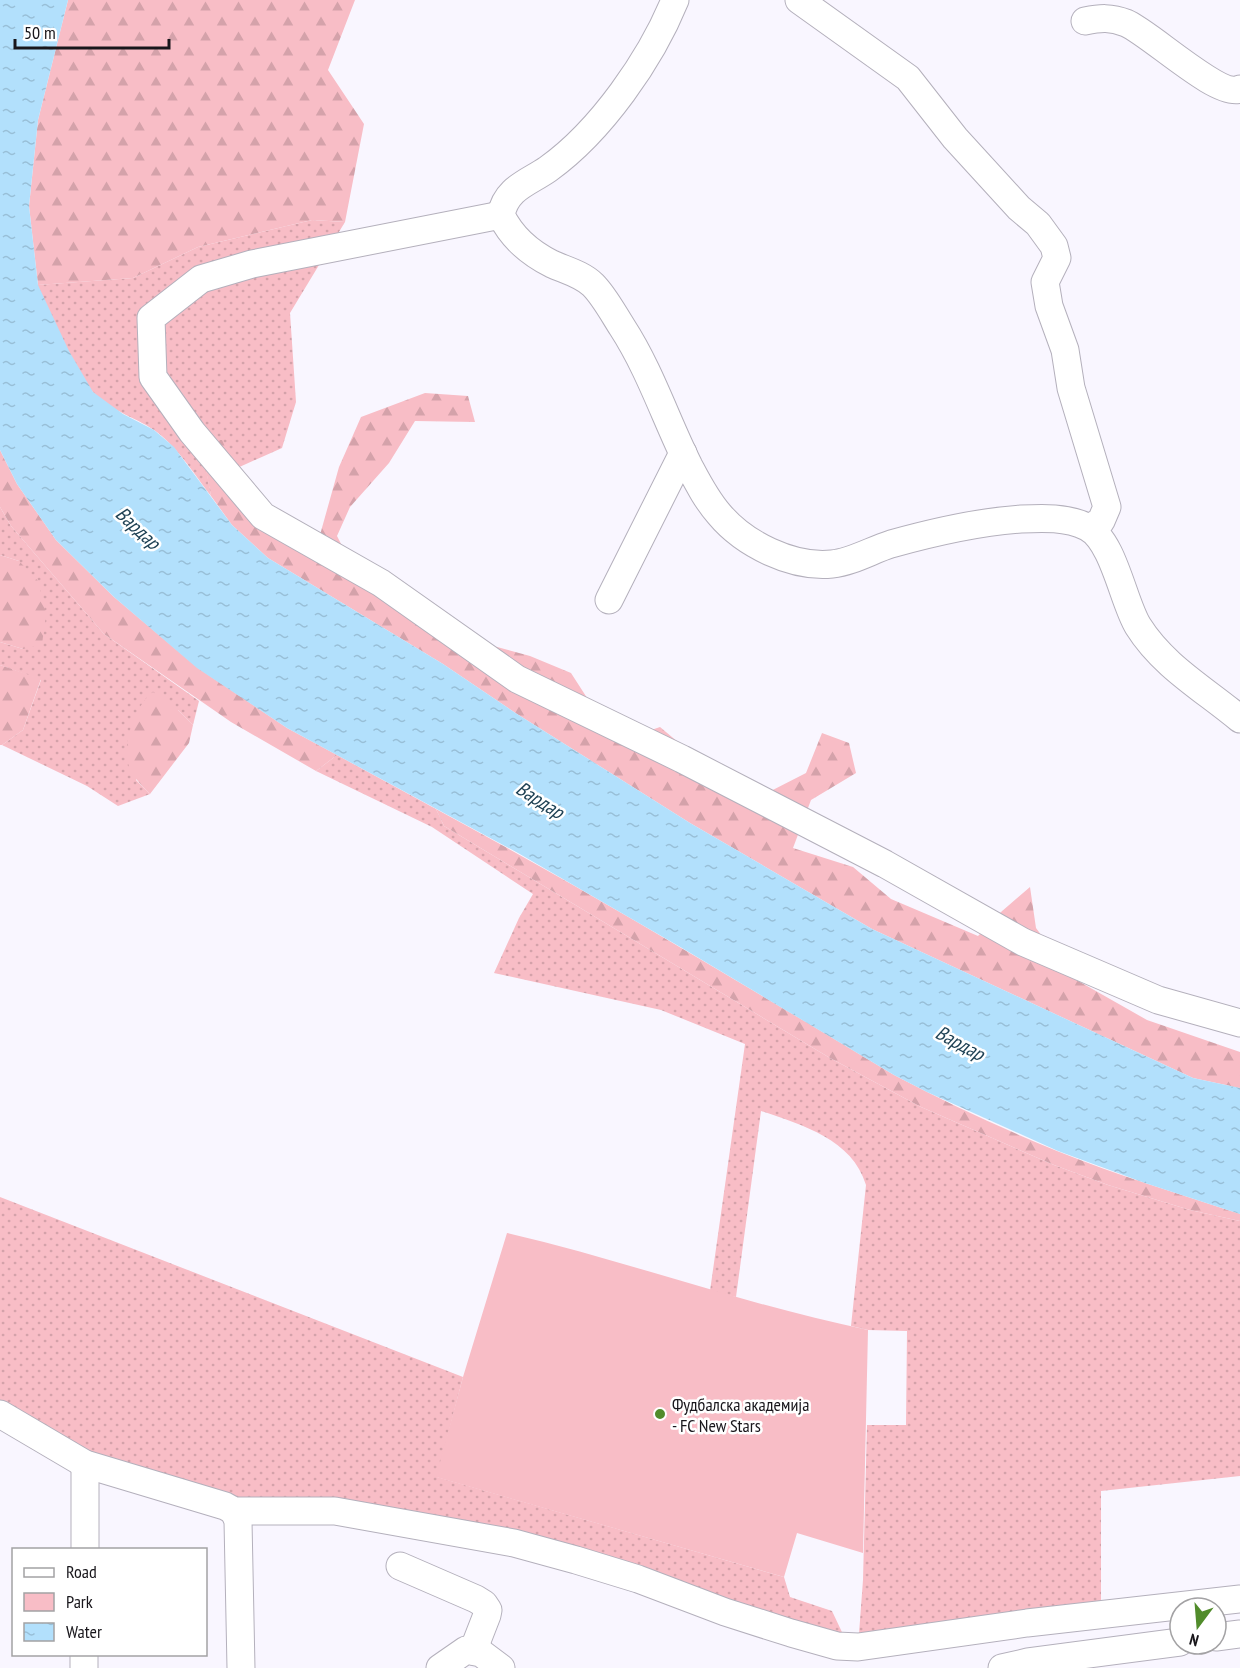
<svg xmlns="http://www.w3.org/2000/svg" width="1240" height="1668" font-family="'PT Sans Narrow',sans-serif">
<defs>
<pattern id="grass-dots" width="8" height="8" patternUnits="userSpaceOnUse" patternTransform="scale(1.5)"><rect width="8" height="8" fill="#f8bdc6"/><path d="M2 2h.1M6 6h.1" fill="none" stroke="#d4a2aa" stroke-width="1.8" stroke-linecap="round"/></pattern>
<pattern id="forest-firs" width="22" height="20" patternUnits="userSpaceOnUse" patternTransform="scale(1.5)"><rect width="22" height="20" fill="#f8bdc6"/><path d="M5 1l3.5 6h-7zM16 11l3.5 6h-7z" fill="#d4a2aa"/></pattern>
<pattern id="water-ripples" width="26" height="14" patternUnits="userSpaceOnUse" patternTransform="scale(1.5)"><rect width="26" height="14" fill="#b2e0fc"/><path d="M2 4q2-2 4 0t4 0M15 11q2-2 4 0t4 0" fill="none" stroke="#98bfd7"/></pattern>
</defs>
<rect width="100%" height="100%" fill="#f9f6ff"/>
<!-- grass -->
<g fill="url(#grass-dots)">
<path d="M 312,220 L 345,222 L 290,313 L 296,402 L 282,448 L 235,469 L 201,440 L 211,496 C 194,474 178,447 154,430 C 135,417 108,410 92,391 C 70,364 53,317 37,285 L 133,278 L 198,247 Z"/>
<polygon points="0,507 11,526 104,634 199,701 193,725 178,710 136,780 150,794 118,806 87,786 2,745 23,730 41,680 0,665 0,642 23,649 19,561 0,555"/>
<path d="M 337,755 L 436,809 L 444,826 L 830,1058 L 921,1107 L 1054,1165 L 1108,1185 L 1190,1210 L 1240,1221 L 1240,1476 L 1101,1491 L 1101,1615 L 858,1647 L 863,1580 L 867,1425 L 906,1425 L 907,1331 L 868,1330 L 851,1326 L 866,1185 C 852,1139 802,1125 761,1111 L 736,1297 L 710,1291 L 745,1044 L 661,1010 L 494,973 L 519,918 L 533,894 L 432,827 L 316,771 Z"/>
<polygon points="0,1197 463,1377 437,1477 784,1577 790,1597 832,1611 849,1647 544,1551 234,1511 135,1480 0,1414"/>
</g>
<!-- forest -->
<g fill="url(#forest-firs)">
<polygon points="68,0 355,0 328,70 364,124 345,222 312,220 198,247 133,278 38,285 29,206 38,120"/>
<polygon points="425,393 468,396 475,422 415,421 389,463 350,507 337,536 362,585 479,642 530,656 571,673 591,704 622,740 660,727 722,779 757,798 806,773 822,733 849,743 856,773 811,800 793,848 853,867 891,899 978,936 1001,912 1030,887 1036,928 1073,978 1147,1020 1240,1052 1240,1088 1193,1078 872,929 690,823 517,714 443,664 268,558 232,525 211,496 200,440 222,440 235,469 284,524 318,542 339,467 361,417"/>
<polygon points="0,450 17,484 56,540 114,597 198,668 287,728 337,755 316,771 231,722 104,634 11,526 0,507"/>
<polygon points="0,555 19,561 38,581 46,615 42,644 23,649 0,642"/>
<polygon points="0,665 41,679 23,730 2,745 0,745"/>
<path d="M 153,692 L 178,710 L 193,725 L 189,743 L 150,794 C 141,785 129,773 127,759 C 124,739 137,703 153,692 Z"/>
<path d="M 436,809 C 592,893 743,984 894,1075 C 947,1103 1001,1128 1057,1151 C 1117,1175 1179,1194 1240,1214 L 1240,1221 L 1190,1210 L 1108,1185 L 1054,1165 L 921,1107 L 830,1058 L 444,826 Z"/>
</g>
<!-- park -->
<path fill="#f8bdc6" d="M 507,1233 C 628,1261 746,1305 868,1330 L 863,1553 L 797,1533 L 784,1577 L 436,1477 L 463,1377 Z"/>
<!-- water -->
<polygon fill="url(#water-ripples)" points="0,0 68,0 38,120 29,206 38,285 69,351 93,392 123,414 154,430 174,447 232,525 268,558 443,664 517,714 690,823 872,929 1193,1078 1240,1088 1240,1214 1145,1183 1058,1151 927,1092 894,1075 682,948 518,853 287,728 197,668 114,597 56,540 17,484 0,450"/>
<g fill="none" stroke-linecap="round" stroke-linejoin="round">
<defs>
<g id="minor">
<path d="M 675,0 C 651,59 601,131 548,169 C 528,183 506,188 501,215 C 511,236 530,253 552,264 C 565,270 582,274 593,285 C 604,296 613,313 622,327 C 650,370 666,420 689,466 C 698,483 706,499 719,514 C 744,544 792,568 832,564 C 852,562 872,550 891,544 C 934,532 977,522 1021,519 C 1043,518 1067,517 1087,527 C 1114,541 1123,602 1138,626 C 1163,666 1204,689 1240,719"/>
<polyline points="799,0 908,78 955,138 1019,208 1038,224 1054,246 1057,258 1045,282 1049,306 1065,350 1071,388 1107,507 1101,521 1090,528"/>
<path d="M 1085,21 C 1100,18 1111,17 1126,23 C 1150,33 1218,98 1240,89"/>
<polyline points="501,215 252,264 201,279 151,318 153,377 192,432 263,516 381,583 517,679 682,759 885,864 1023,942 1158,1000 1240,1023"/>
<polyline points="609,600 683,453"/>
<polyline points="0,1414 85,1464 225,1506 234,1511 335,1511 514,1543 576,1560 638,1579 725,1612 791,1633 837,1646 858,1647 1027,1623 1240,1599"/>
<polyline points="234,1511 238,1521 241,1668"/>
<polyline points="85,1550 85,1464"/>
<polyline points="400,1566 476,1599 484,1604 488,1610 487,1615 473,1651"/>
<polyline points="1216,1637 1240,1634"/>
<polyline points="84,1668 84,1654"/>
<polyline points="440,1668 466,1650 481,1653 501,1668"/>
<polyline points="1002,1668 1028,1662 1180,1642"/>
</g>
</defs>
<!-- minor casing -->
<use href="#minor" stroke="#b4b0bc" stroke-width="29"/>
<!-- minor -->
<use href="#minor" stroke="#fff" stroke-width="27"/>
</g>
<!-- markers -->
<circle fill="#518c2b" stroke="#fff" stroke-width="2" cx="660" cy="1414" r="6"/>
<g text-anchor="middle" dominant-baseline="central" stroke-width="5" stroke-linejoin="round" paint-order="stroke">
<!-- poi labels -->
<g font-size="18" fill="#18161b" stroke="#fff" text-anchor="start">
<text x="672" y="1404">Фудбалска академија<tspan x="672" dy="21">- FC New Stars</tspan></text>
</g>
<!-- water labels -->
<g font-size="20" font-style="italic" fill="#1e4154" stroke="#fff">
<text transform="translate(138 528) rotate(43)">Вардар</text>
<text transform="translate(540 800) rotate(32)">Вардар</text>
<text transform="translate(960 1043) rotate(28)">Вардар</text>
</g>
</g>
<!-- legend -->
<rect x="12" y="1548" width="195" height="108" fill="#ffffff" stroke="#a3a2a4" stroke-width="1.5"/>
<rect x="24" y="1568" width="30" height="9" fill="#ffffff" stroke="#a3a2a4" stroke-width="1.5"/>
<text x="66" y="1578" font-size="18" fill="#18161b">Road</text>
<rect x="24" y="1593" width="30" height="18" fill="#f8bdc6" stroke="#a3a2a4" stroke-width="1.5"/>
<text x="66" y="1608" font-size="18" fill="#18161b">Park</text>
<rect x="24" y="1623" width="30" height="18" fill="url(#water-ripples)" stroke="#a3a2a4" stroke-width="1.5"/>
<text x="66" y="1638" font-size="18" fill="#18161b">Water</text>
<!-- north arrow -->
<g transform="translate(1198 1626) rotate(196)"><circle r="28" fill="#ffffff" stroke="#a3a2a4" stroke-width="1.5"/>
<path d="M0-4.5L10 22L0 15L-10 22Z" fill="#518c2b"/>
<text y="-9" font-size="16" font-weight="bold" text-anchor="middle" fill="#18161b">N</text>
</g>
<!-- scale -->
<path d="M15 39v9h154v-9" fill="none" stroke="#18161b" stroke-width="3"/>
<text x="24" y="39" font-size="18" fill="#18161b" stroke="#ffffff" stroke-width="4.5" paint-order="stroke">50 m</text>
</svg>
